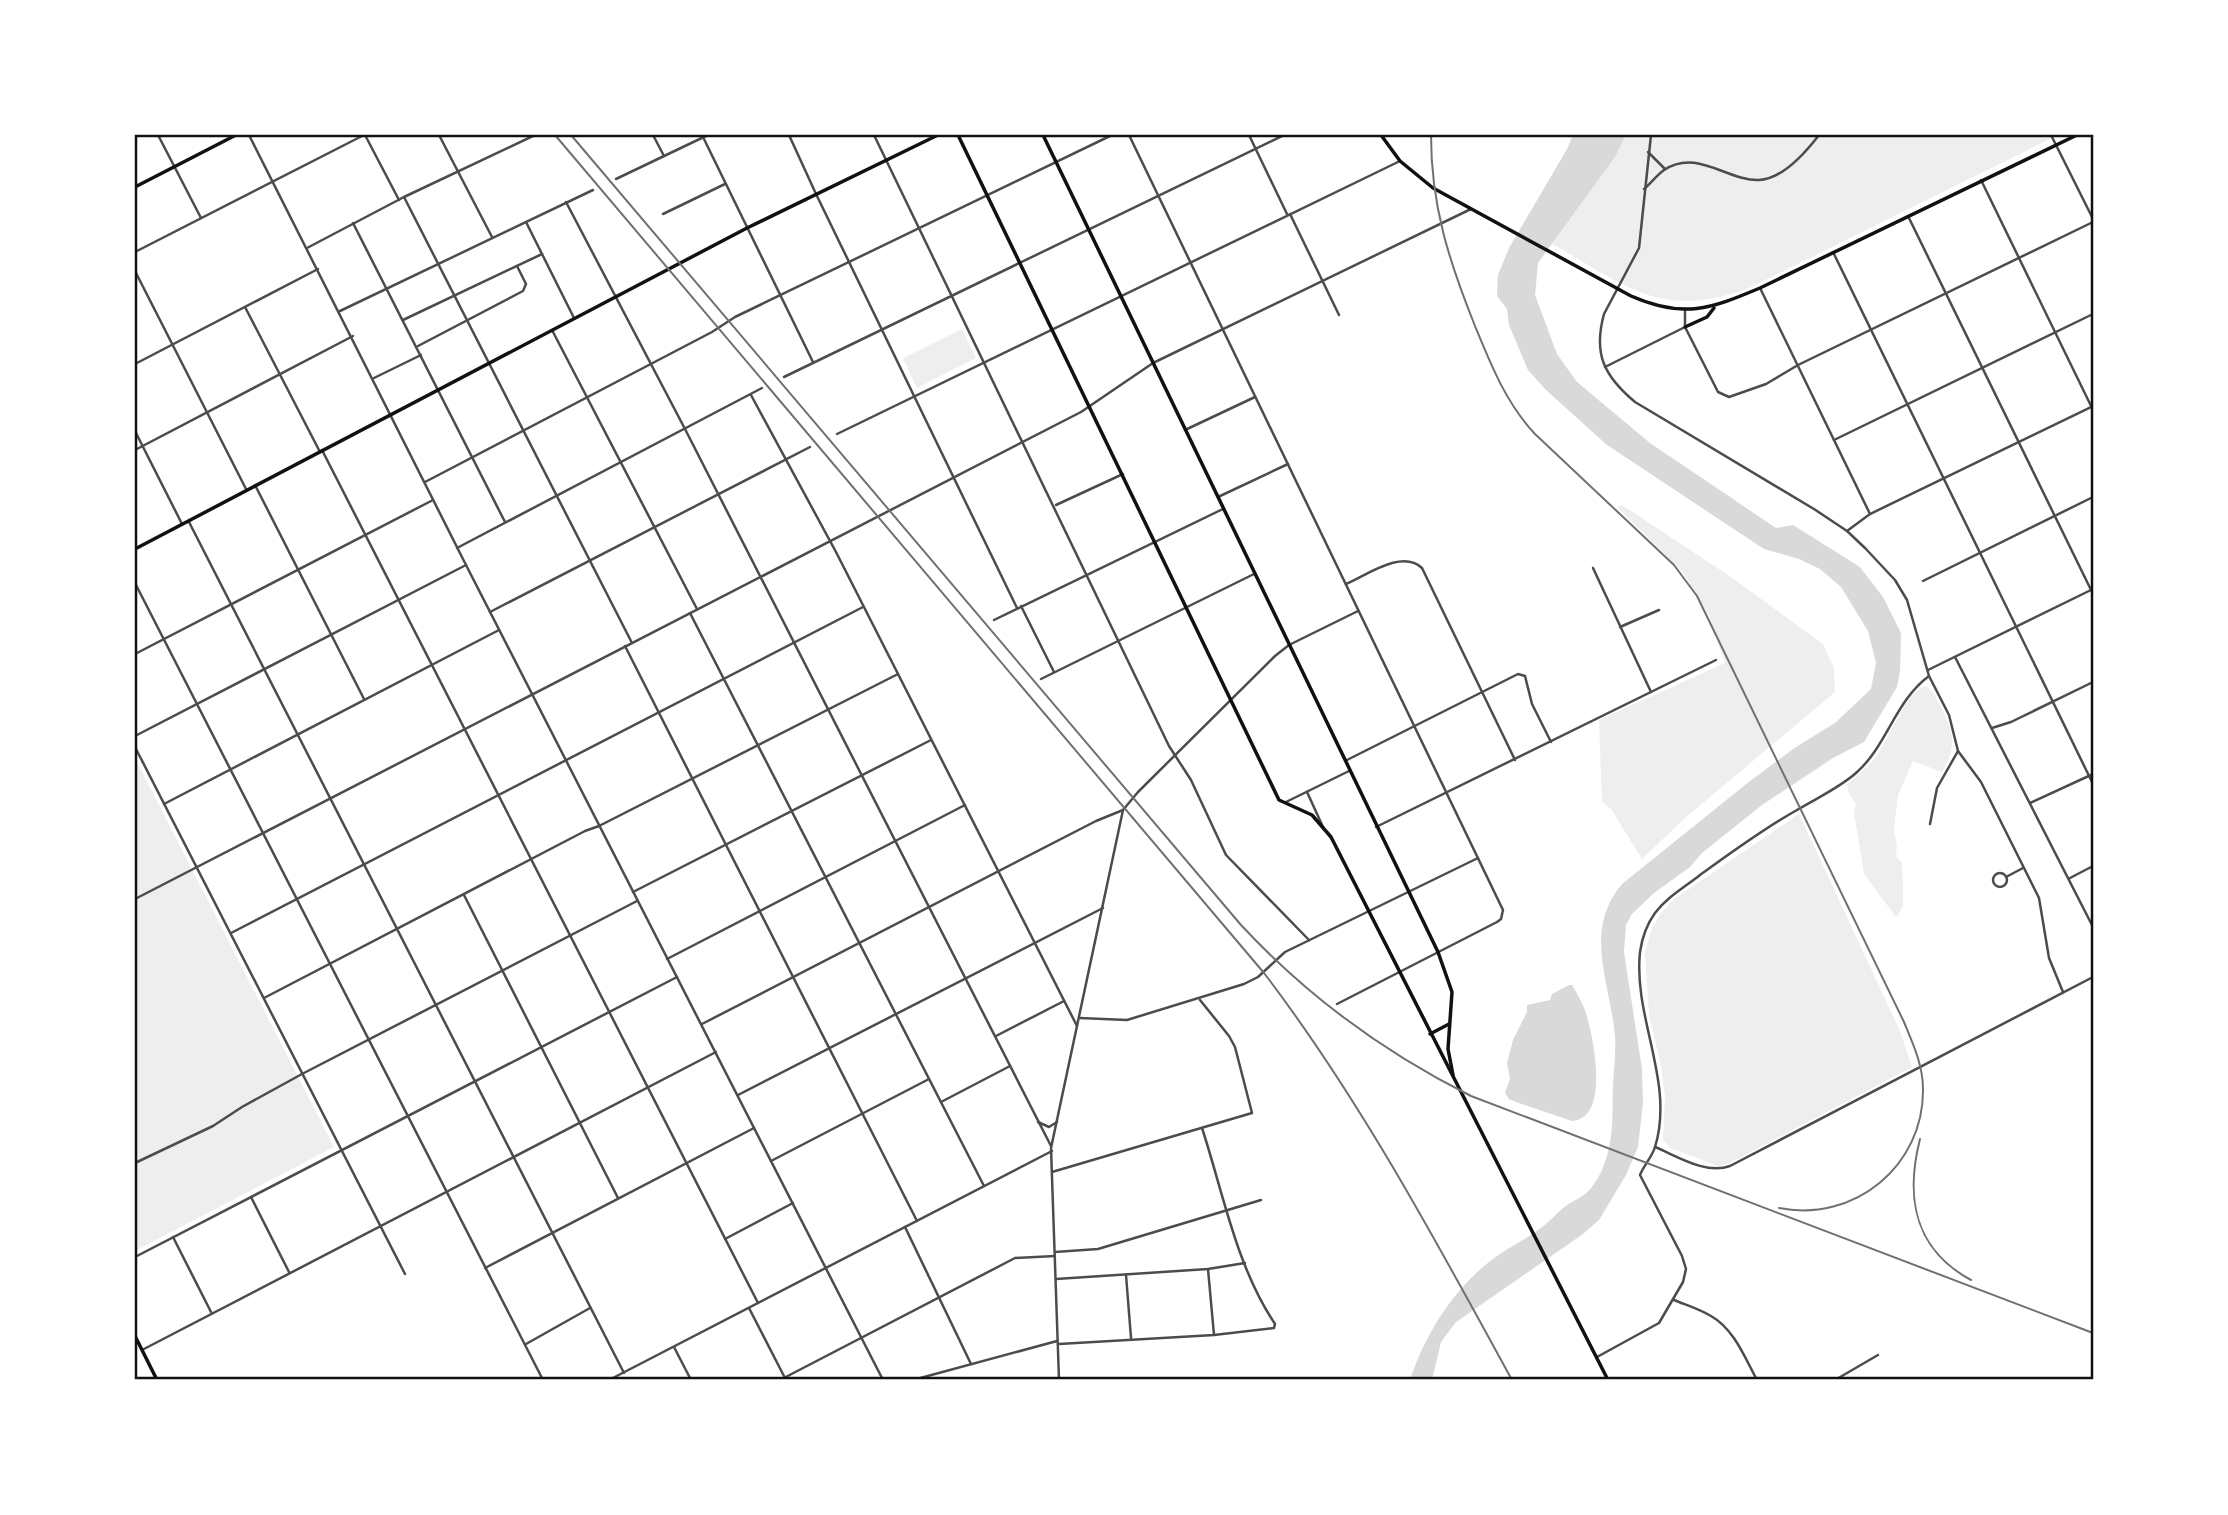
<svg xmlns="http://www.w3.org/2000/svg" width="2228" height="1515" font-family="'Roboto Condensed',sans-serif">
<rect width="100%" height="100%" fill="#fff"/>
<!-- green -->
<g fill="#eee">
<path d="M 1626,135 L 2058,135 L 1747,289 C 1658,320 1626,285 1552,244 L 1615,157 Z"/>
<polygon points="962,329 976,358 917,388 903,358"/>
<polygon points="1622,505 1728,575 1823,644 1834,668 1835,692 1685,818 1642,859 1611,809 1602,802 1599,720 1725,663 1709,615 1682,571 1617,507"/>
<path d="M 1925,686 C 1933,690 1934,696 1939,703 C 1953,728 1958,747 1942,772 L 1913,761 L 1898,795 L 1894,831 L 1897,845 L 1896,856 L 1902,863 L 1903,885 L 1903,907 L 1896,917 L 1864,874 L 1854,812 L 1856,804 L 1849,794 L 1847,784 C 1859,775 1870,765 1878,753 C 1890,737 1906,692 1925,686 Z"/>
<polygon points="135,758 334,1147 137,1250 135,1244"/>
<polygon points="1799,814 1900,1031 1912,1067 1730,1163 1718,1166 1670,1148 1663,1140 1665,1096 1661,1065 1649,1016 1645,952 1651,931 1659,916 1674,899"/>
</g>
<!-- water -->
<g fill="#d9d9d9">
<path d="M 1573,135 L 1626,135 L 1615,157 L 1538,263 L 1535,295 L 1557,354 L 1577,382 L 1650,443 L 1776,528 L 1793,525 L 1860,567 L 1883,597 L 1901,633 L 1900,672 L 1897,687 L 1864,742 L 1833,758 L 1762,805 L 1702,853 L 1690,867 L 1654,893 L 1632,914 L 1626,925 L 1624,952 L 1642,1069 L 1643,1103 L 1638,1147 L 1626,1175 L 1599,1220 L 1583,1234 L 1456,1322 L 1441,1342 L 1432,1380 L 1410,1380 C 1426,1332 1455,1286 1497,1256 C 1512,1246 1528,1238 1542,1227 C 1549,1222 1555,1215 1562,1209 C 1568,1203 1577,1200 1584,1195 C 1595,1186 1602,1172 1606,1159 C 1614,1136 1612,1109 1613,1085 C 1614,1069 1616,1052 1615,1037 C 1611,984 1582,931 1622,884 L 1750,781 L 1796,747 L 1835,723 L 1871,689 L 1876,663 L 1868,631 L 1841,587 L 1820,569 L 1799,559 L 1764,549 L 1607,445 L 1546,390 L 1528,370 L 1509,325 L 1507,309 L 1497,296 L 1498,275 L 1509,248 L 1567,149 Z"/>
<path d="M 1569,985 L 1572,985 C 1577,993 1581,1001 1585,1010 C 1593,1034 1611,1119 1572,1121 L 1516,1102 L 1509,1099 L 1505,1093 L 1510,1079 L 1507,1063 L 1513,1040 L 1527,1012 L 1527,1005 L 1550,1000 L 1552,994 Z"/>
</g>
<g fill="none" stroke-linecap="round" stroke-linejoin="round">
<!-- minor -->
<g stroke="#4c4c4c" stroke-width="2.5">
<polyline points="158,135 201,218"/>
<polyline points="365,135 399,200"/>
<polyline points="439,135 492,237"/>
<polyline points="653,135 664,156"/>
<polyline points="789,135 816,194 1017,608"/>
<polyline points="874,135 1169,746 1191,780 1226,855 1309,940"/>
<polyline points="1129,135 1503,910 1501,919 1497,922 1337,1004"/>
<polyline points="1249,135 1287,214"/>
<polyline points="2051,135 2093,219"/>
<polyline points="703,137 813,362"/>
<polyline points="1648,152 1665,169"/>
<polyline points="616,179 708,135"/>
<polyline points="1981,180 2093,410"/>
<path d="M 1644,189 C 1651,183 1657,175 1664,170 C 1697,148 1727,181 1759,180 C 1783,179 1806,152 1819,135"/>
<polyline points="404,197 632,643"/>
<polyline points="566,202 685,429 1051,1146"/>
<polyline points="663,214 725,184"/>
<polyline points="1290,214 1339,315"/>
<polyline points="1908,216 2093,594"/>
<polyline points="526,222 574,318"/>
<polyline points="353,223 505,522"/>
<polyline points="307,248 404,197 535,135"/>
<polyline points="135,252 364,135"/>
<polyline points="1833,252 2093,784"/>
<polyline points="135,271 246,489"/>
<polyline points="1760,288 1870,514"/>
<polyline points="245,307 320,452"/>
<polyline points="1685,309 1685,327 1718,392 1729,397 1766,384 1798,365 2093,222"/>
<polyline points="340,311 593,190"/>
<polyline points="403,320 542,254"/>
<polyline points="552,330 697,609"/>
<polyline points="418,346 523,291 526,284 517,266"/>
<polyline points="1153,363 1471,209"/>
<polyline points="135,364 318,269"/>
<polyline points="1605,367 1683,328"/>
<polyline points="784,377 1284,135"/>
<polyline points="374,378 421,355"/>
<polyline points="751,395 836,552 1077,1026"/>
<polyline points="1185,430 1255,397"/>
<polyline points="135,431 182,524"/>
<polyline points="837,434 1400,161"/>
<polyline points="1834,440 2093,314"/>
<polyline points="135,450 353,336"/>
<polyline points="322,450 758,1303"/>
<polyline points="425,482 712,332 735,317 1112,135"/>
<polyline points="255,485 364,699"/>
<polyline points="1218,497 1288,464"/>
<polyline points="1056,505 1123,474"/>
<polyline points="189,522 624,1373"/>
<polyline points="1847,531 1870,514 2093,406"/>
<polyline points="457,548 762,388"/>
<polyline points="1593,568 1651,692"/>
<polyline points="1923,581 2093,497"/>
<polyline points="135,583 543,1380"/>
<path d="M 1346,584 C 1367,575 1402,549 1422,568 L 1515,760"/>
<polyline points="1021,606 1054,672"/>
<polyline points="490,612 810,447"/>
<polyline points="690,613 984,1186"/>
<polyline points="994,620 1223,509"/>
<polyline points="1620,627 1659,610"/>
<polyline points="1289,645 1358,611"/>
<polyline points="625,646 917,1221"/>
<polyline points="135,654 433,500"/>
<polyline points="1955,657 2093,927"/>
<polyline points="1928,670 2093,589"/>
<polyline points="1929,676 1949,715 1958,751 1981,782 2039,898 2049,958 2063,992"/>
<polyline points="1041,679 1254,574"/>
<polyline points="1992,728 2011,722 2093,682"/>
<polyline points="135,736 466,565"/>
<polyline points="135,747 405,1274"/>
<polyline points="1347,760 1518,674 1525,676 1532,704 1551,742"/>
<polyline points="1307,792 1323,827"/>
<polyline points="1286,802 1349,771"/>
<polyline points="2030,803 2093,774"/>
<polyline points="164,804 499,630"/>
<polyline points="1930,824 1937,788 1958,751"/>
<polyline points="1376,827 1716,660"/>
<circle cx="2000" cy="880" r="7"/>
<polyline points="2006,877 2023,868"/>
<polyline points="2070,878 2093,866"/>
<polyline points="633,892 931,740"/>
<polyline points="464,895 618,1198"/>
<polyline points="231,933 863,607"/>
<polyline points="667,959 965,805"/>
<polyline points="264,998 585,831 599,826 898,674"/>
<polyline points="1080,1018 1127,1020 1244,984 1258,977 1285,952 1478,858"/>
<polyline points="702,1024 1096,821 1123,810"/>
<polyline points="996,1036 1064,1001"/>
<polyline points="738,1095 1103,908"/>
<polyline points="941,1102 1010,1066"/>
<path d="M 1655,1147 C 1677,1156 1706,1175 1730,1166 L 2093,977"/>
<polyline points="771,1161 929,1079"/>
<polyline points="135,1163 213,1126 242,1107 302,1074 637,901"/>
<polyline points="1052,1172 1252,1113 1235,1047 1229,1036 1200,1000"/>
<polyline points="251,1197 289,1272"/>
<polyline points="905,1227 971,1364"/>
<polyline points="173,1237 211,1312"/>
<polyline points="725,1239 793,1203"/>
<polyline points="1055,1252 1098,1249 1261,1200"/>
<polyline points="135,1257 677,977"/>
<polyline points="485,1268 754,1128"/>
<polyline points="1208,1269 1214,1335"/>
<polyline points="1126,1275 1131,1338"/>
<polyline points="1056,1279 1208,1269 1245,1263"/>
<path d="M 1674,1300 C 1686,1305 1699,1309 1711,1316 C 1734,1329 1745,1358 1757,1380"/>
<polyline points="749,1308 786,1380"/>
<polyline points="526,1344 590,1308"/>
<path d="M 1059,1344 L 1214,1335 L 1274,1328 L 1275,1324 C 1236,1266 1223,1192 1202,1128"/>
<polyline points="674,1347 691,1380"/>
<polyline points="142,1350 716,1052"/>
<path d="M 1597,1357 L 1659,1323 L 1683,1282 L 1686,1269 L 1682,1256 L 1640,1175 C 1644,1165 1652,1157 1655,1147 C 1675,1082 1633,1018 1640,952 C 1642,938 1647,924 1655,913 C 1667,897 1685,887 1700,875 C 1732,852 1763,829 1797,810 C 1817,798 1839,788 1856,773 C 1887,746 1895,701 1929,676 L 1907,600 L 1895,580 L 1865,548 L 1847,531 L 1814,509 L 1635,402 C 1604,376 1593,354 1604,314 L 1639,248 L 1651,135"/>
<polyline points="780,1380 1015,1258 1055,1256"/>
<polyline points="913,1380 1057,1341"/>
<polyline points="1835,1380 1878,1355"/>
</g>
<!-- tertiary -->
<g stroke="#4c4c4c" stroke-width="2.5">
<polyline points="249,135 466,565 883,1380"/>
<polyline points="135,899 1081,412 1153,363"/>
<polyline points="1038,1122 1049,1127 1057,1122"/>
<polyline points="609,1380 1052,1151"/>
<polyline points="1059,1380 1051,1148 1123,810 1138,792 1275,656 1289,645"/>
</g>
<!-- secondary -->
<g stroke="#111" stroke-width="3.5">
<polyline points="958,135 1279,800 1312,815 1331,837 1608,1380"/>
<polyline points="1043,135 1438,952 1452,992 1448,1049 1453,1075"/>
<path d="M 1381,135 L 1400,161 L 1433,188 L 1631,296 C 1684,319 1710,309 1760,288 L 2077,135"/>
<polyline points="135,187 236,135"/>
<polyline points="1685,327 1707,317 1714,308"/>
<polyline points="135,549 747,228 938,135"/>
<polyline points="1430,1034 1449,1024"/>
<polyline points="135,1336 157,1380"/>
</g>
<!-- rail -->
<g stroke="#707070" stroke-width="2">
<path d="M 555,135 L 1264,973 C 1360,1099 1436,1241 1512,1380"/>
<path d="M 571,135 L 1241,925 C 1308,997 1383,1052 1471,1096 L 2093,1333"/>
<path d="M 1431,135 C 1431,206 1449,261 1475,326 C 1491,365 1506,403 1535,434 L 1674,565 L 1697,596 L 1904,1022 C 1913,1044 1923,1065 1923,1089 C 1924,1166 1854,1223 1779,1208"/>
<path d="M 1920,1139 C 1905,1198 1914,1249 1971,1280"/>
</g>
</g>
<!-- border -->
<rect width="2228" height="1515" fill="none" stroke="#ffffff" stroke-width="273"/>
<rect x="136" y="136" width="1956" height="1242" fill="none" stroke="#111" stroke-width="2.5"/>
</svg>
